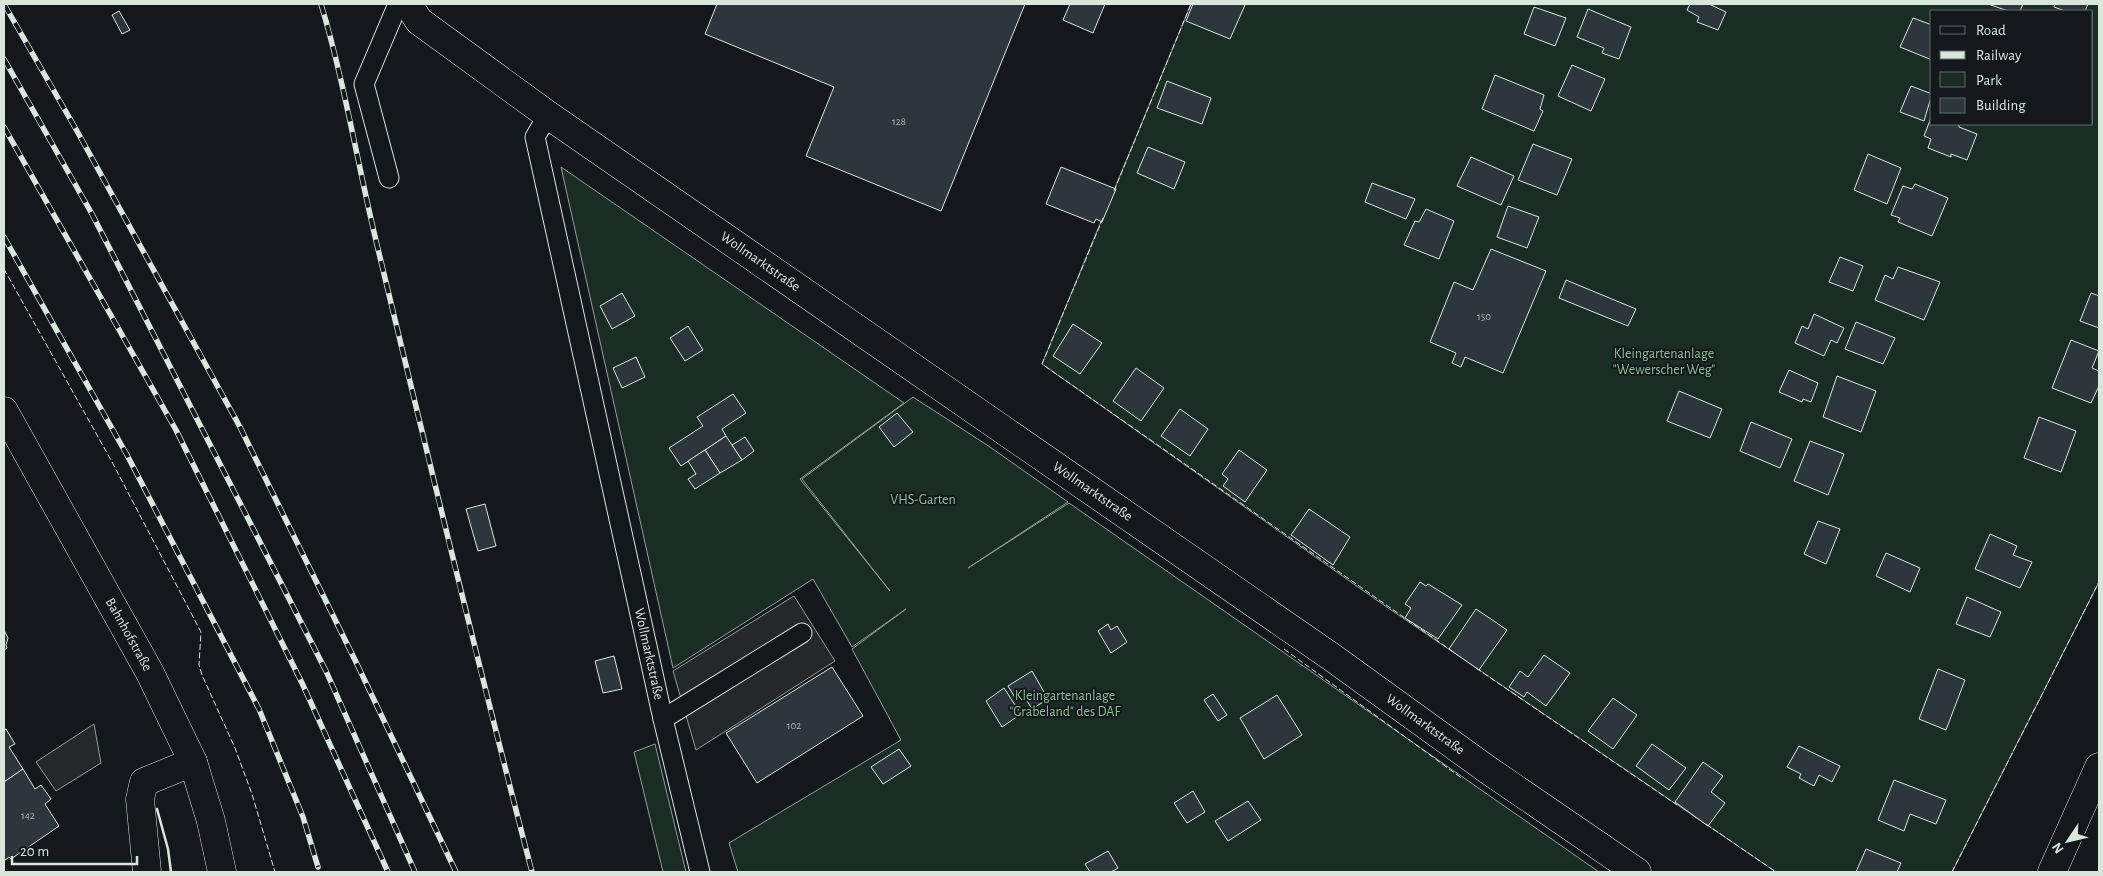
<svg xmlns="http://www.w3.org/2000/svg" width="2103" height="876" font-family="'Alegreya Sans',sans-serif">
<rect width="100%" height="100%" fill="#14181c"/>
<!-- green -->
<g fill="#1a2d24" stroke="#939e99" fill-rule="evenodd">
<path d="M 1191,4 L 2099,4 L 2099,582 L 1952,872 L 1776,872 L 1375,599 L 1042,364 ZM 1932,11 L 2092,11 L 2092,124 L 1932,124 Z"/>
<polygon points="561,167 904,403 800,479 890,591 802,479 913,397 990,447 1068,502 968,568 1069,503 1599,872 738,872 729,843 901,740 852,649 906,609 852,647 813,579 673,668"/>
<polygon points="655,744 686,872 663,872 634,752"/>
</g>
<!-- parking -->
<g fill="#24282b" stroke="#939e99">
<polygon points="794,596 835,661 696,750 673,671"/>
<polygon points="94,724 101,763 56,791 36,762"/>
</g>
<!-- building -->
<g fill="#2c363c" stroke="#d8e6dc">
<polygon points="717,4 1025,4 941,211 806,156 834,87 705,34"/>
<polygon points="1070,4 1105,4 1093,33 1063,20"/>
<polygon points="1193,4 1243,4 1245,5 1230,39 1186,21"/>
<polygon points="1690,4 1709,4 1726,12 1718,30 1697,22 1699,17 1687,10"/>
<polygon points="1988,4 2023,4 2020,11 2008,11"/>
<polygon points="2055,4 2088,4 2085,11 2065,11 2054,7"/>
<polygon points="1534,7 1566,18 1555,46 1524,34"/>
<polygon points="1588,9 1631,27 1619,59 1602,53 1604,48 1577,37"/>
<polygon points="119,11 130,30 122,34 112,15"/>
<polygon points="1913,18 1932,25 1932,60 1900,47"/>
<polygon points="1572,65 1605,79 1591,111 1558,96"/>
<polygon points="1495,75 1544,95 1540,109 1543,111 1534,131 1482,109"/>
<polygon points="1167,81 1211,98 1202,124 1157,108"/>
<polygon points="1911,86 1932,94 1924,121 1900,112"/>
<polygon points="1932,115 1932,124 1959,124 1959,127 1977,134 1967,160 1951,154 1951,157 1928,148 1931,139 1924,136"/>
<polygon points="1533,144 1572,159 1557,195 1518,180"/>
<polygon points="1148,147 1185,162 1174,189 1137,173"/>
<polygon points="1868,154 1901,168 1887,204 1854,190"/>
<polygon points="1471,157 1514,176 1501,205 1457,186"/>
<polygon points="1061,167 1116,189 1102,222 1096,219 1094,223 1046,204"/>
<polygon points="1372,183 1415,199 1406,219 1365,202"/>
<polygon points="1915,184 1948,198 1932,236 1898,222 1900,218 1891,215 1903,186 1912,189"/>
<polygon points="1508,206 1539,217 1527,248 1497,237"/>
<polygon points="1426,209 1454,221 1439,259 1404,245 1415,221 1419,222"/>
<polygon points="1491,249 1546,271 1503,373 1465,357 1461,367 1452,363 1456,353 1430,342 1454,282 1473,290"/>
<polygon points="1840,257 1863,266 1853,291 1829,282"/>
<polygon points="1898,267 1940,282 1924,320 1875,300 1885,275 1893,279"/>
<polygon points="1566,280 1636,309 1628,326 1559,298"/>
<polygon points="622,293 635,316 612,329 600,306"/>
<polygon points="2091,293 2099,296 2099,328 2080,321"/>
<polygon points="1814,314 1844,328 1837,343 1831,340 1824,356 1795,343 1802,326 1808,329"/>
<polygon points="1856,322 1895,338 1883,364 1845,349"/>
<polygon points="1073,324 1102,343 1080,374 1053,356"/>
<polygon points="688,326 703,350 685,361 670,338"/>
<polygon points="2071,340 2099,351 2092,368 2099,371 2099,386 2091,403 2052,388"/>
<polygon points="636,357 645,377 622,388 613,368"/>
<polygon points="1136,368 1164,388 1141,421 1113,401"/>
<polygon points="1789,370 1818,383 1811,402 1803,399 1802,402 1779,392"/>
<polygon points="1837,376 1876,391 1861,432 1823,417"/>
<polygon points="1679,391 1722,409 1710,438 1667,421"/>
<polygon points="733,394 746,413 722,429 726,436 681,466 669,448 703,426 697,417"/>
<polygon points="1180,409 1208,429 1190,456 1161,436"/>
<polygon points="897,413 913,432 894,447 879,427"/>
<polygon points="2039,417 2076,431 2061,472 2024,458"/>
<polygon points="1751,422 1792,439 1780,468 1740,451"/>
<polygon points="726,436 742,460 720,473 705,450"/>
<polygon points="745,437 754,451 742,460 732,445"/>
<polygon points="1810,441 1844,454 1828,495 1794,481"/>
<polygon points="705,450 720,473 695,489 688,479 696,474 688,461"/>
<polygon points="1239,450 1267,470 1245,502 1223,486 1228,479 1222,474"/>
<polygon points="485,504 496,546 478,551 466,509"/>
<polygon points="1309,509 1350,537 1333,565 1291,535"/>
<polygon points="1818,521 1840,529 1826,564 1804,554"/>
<polygon points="1990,534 2017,546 2013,555 2032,562 2020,588 1975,569"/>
<polygon points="1886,553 1920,568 1910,592 1876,576"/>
<polygon points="1420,582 1426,586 1428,584 1462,605 1438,639 1405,618 1411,608 1405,604"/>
<polygon points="1967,597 2001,612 1990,637 1956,624"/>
<polygon points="1476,609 1507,630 1479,670 1449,649"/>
<polygon points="1108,624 1111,630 1117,626 1127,642 1111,653 1098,631"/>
<polygon points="4,630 8,638 6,645 7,648 4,650"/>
<polygon points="1544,655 1570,673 1546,706 1527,692 1524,697 1509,687 1520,671 1528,677"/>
<polygon points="614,656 622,689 603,693 595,661"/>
<polygon points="832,667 863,716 757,783 726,733"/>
<polygon points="1938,669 1965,680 1946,730 1919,719"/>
<polygon points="1032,671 1048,699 1032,709 1024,696 1017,701 1008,686"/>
<polygon points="1004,688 1021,714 1002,727 986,701"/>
<polygon points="1213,694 1227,715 1218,721 1204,700"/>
<polygon points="1277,695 1302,735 1264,759 1240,718"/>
<polygon points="1613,698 1637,715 1613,749 1588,731"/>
<polygon points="6,729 15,744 9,747 23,769 4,782 4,730"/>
<polygon points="1652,744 1686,768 1669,790 1636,766"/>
<polygon points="1799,746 1840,766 1832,782 1819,775 1814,786 1799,778 1801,774 1787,767"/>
<polygon points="899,749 911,766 883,784 871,767"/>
<polygon points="1703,762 1723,776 1711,792 1725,803 1708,826 1675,802"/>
<polygon points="23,769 35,789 41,785 51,799 45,804 59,826 11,859 9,857 4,861 4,782"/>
<polygon points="1894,780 1946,800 1936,824 1910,814 1904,831 1878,820"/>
<polygon points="1193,791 1205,812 1187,823 1174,803"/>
<polygon points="1248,801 1261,820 1228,841 1215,821"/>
<polygon points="1866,849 1901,863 1897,872 1856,872"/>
<polygon points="1108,851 1118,868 1111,872 1090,872 1085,864"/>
</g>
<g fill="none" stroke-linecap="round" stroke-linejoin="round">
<defs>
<g id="service">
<path id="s1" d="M 548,115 L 535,137 L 663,719 L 700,872"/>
<polyline points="389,178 364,84 398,4"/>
<polyline points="663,719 802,633"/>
</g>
<g id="minor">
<path id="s2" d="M 408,4 L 419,21 L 548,115 L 1333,658 L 1488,770 L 1637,872"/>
<polyline points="147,872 140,799 144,782 193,762"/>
</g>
<g id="secondary">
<path id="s3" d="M 4,411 L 150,673 L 193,762 L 211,821 L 222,872"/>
<polyline points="2052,872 2099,767"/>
</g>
</defs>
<!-- service casing -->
<use href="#service" stroke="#d8e6dc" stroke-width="21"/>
<!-- minor casing -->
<use href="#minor" stroke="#d8e6dc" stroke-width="29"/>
<!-- secondary casing -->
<use href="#secondary" stroke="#d8e6dc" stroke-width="29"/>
<!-- service -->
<use href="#service" stroke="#14181c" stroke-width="19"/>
<!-- minor -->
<use href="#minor" stroke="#14181c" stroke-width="28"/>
<!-- secondary -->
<use href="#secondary" stroke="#14181c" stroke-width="28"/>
<defs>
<g id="rail">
<polyline points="4,4 77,131 240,427 356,662 456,872"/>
<path d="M 321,4 C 345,84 358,167 378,249 C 428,457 478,665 532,872"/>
<polyline points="4,59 92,214 326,671 415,872"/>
<polyline points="4,127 176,430 302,683 388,872"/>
<polyline points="4,237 127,455 259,709 303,817 318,867"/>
</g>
</defs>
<!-- rail casing -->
<use href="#rail" stroke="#d8e6dc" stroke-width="5.5"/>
<!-- rail -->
<use href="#rail" stroke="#14181c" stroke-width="4" stroke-dasharray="11" stroke-linecap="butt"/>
<!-- fence -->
<g stroke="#d8e6dc" stroke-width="1" stroke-dasharray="6 2.5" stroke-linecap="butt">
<polyline points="1114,191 1191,4"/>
<polyline points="1103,218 1042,364 1452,651"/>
<polyline points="4,269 111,460 201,632 199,665 202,675 235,748 252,794 275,872"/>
<polyline points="1284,649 1463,779"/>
<polyline points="1476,668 1677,805"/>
<polyline points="1706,824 1776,872"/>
<polyline points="1952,872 2099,582"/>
</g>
<!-- wall -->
<polyline stroke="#d8e6dc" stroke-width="2.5" points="157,809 168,849 171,872"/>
</g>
<g text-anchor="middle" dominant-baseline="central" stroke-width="4" stroke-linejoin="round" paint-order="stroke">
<!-- number labels -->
<g font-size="11" fill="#adbab4">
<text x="899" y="121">128</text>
<text x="1484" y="316">150</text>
<text x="794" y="725">102</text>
<text x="28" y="815">142</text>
</g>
<!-- street labels -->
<g font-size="14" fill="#d8e6dc" stroke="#14181c">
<text stroke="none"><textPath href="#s2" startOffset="438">Wollmarktstraße</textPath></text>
<text stroke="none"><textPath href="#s2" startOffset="842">Wollmarktstraße</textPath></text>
<text stroke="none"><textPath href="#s3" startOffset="256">Bahnhofstraße</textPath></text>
<text stroke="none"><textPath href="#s1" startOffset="555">Wollmarktstraße</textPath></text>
<text stroke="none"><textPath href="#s2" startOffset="1248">Wollmarktstraße</textPath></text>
</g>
<!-- park labels -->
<g font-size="14" fill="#8ac095" stroke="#14181c">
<text x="1664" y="354">Kleingartenanlage<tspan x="1664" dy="16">"Wewerscher Weg"</tspan></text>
<text x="923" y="500">VHS-Garten</text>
<text x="1065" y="696">Kleingartenanlage<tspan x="1065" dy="16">"Grabeland" des DAF</tspan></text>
</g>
</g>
<!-- border -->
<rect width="2103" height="876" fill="none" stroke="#d8e6dc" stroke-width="10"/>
<!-- legend -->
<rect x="1930" y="10" width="162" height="115" fill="#14181c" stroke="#626a69"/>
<rect x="1940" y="26" width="25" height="8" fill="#14181c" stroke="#626a69"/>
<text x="1976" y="35" font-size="15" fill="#d8e6dc">Road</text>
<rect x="1940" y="51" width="25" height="8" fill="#d8e6dc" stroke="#626a69"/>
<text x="1976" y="60" font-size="15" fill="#d8e6dc">Railway</text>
<rect x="1940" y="72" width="25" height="15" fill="#1a2d24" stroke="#626a69"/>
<text x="1976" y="85" font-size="15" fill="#d8e6dc">Park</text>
<rect x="1940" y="98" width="25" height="15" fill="#2c363c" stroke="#626a69"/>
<text x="1976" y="110" font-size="15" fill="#d8e6dc">Building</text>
<!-- north arrow -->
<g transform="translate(2068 841) rotate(235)" stroke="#14181c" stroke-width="4" paint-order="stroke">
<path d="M0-4L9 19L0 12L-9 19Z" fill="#d8e6dc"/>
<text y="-8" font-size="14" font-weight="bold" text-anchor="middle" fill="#d8e6dc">N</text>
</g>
<!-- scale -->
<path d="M12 856v8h125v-8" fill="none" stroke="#d8e6dc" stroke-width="2.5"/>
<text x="20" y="856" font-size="15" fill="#d8e6dc" stroke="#14181c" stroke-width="4" paint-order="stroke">20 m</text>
</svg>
